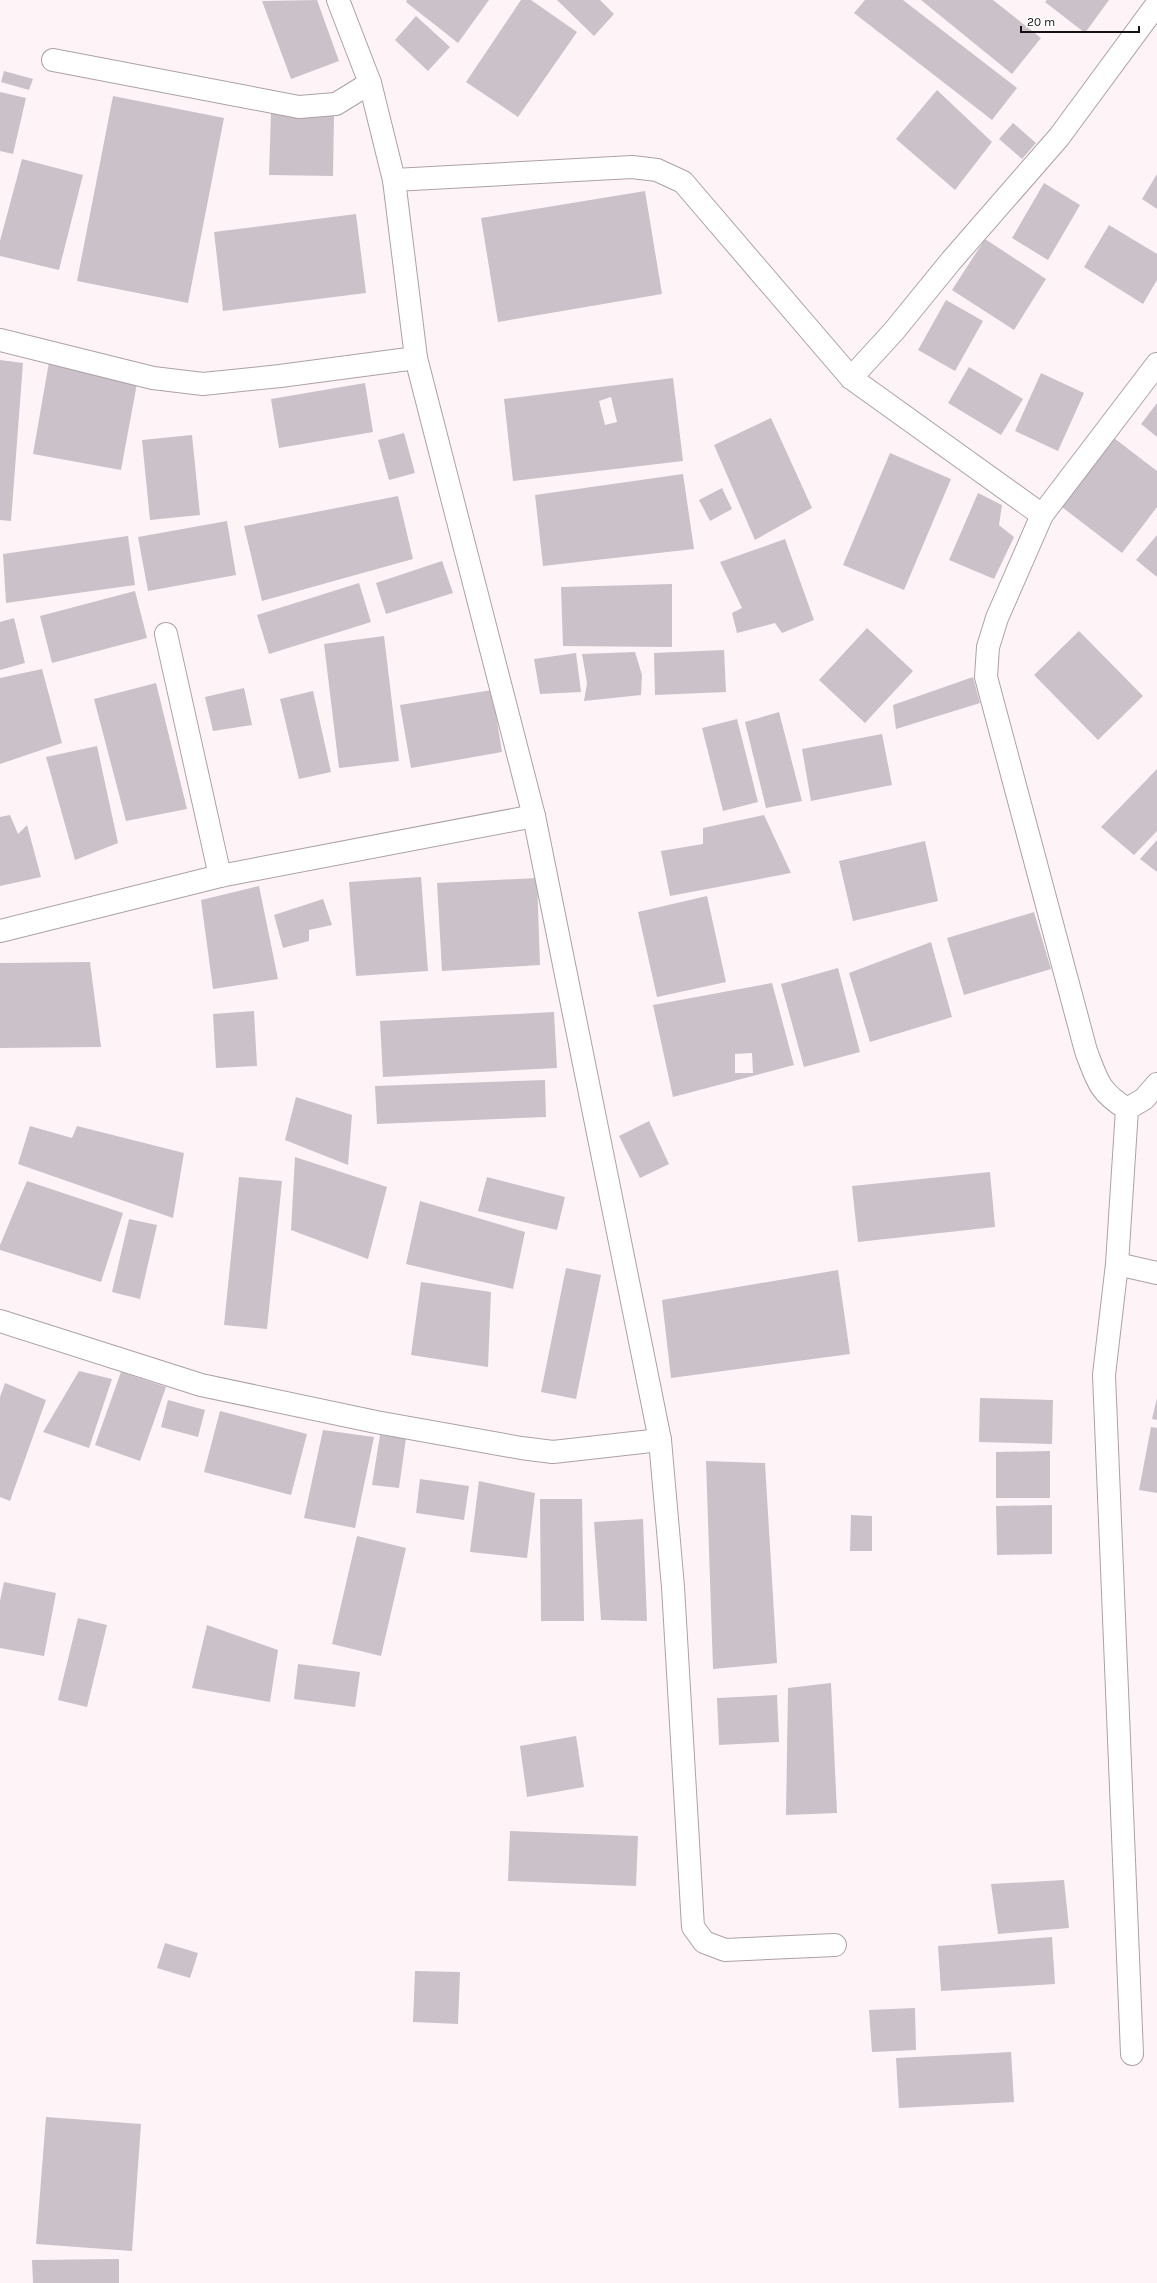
<svg xmlns="http://www.w3.org/2000/svg" width="1157" height="2283" font-family="Karla,sans-serif">
<rect width="100%" height="100%" fill="#fef4f8"/>
<!-- building -->
<g fill="#cac1c9" fill-rule="evenodd">
<polygon points="317,0 339,61 291,79 262,1"/>
<polygon points="407,0 489,0 458,43 406,2"/>
<polygon points="521,0 531,0 577,32 518,117 466,82"/>
<polygon points="557,0 600,0 614,14 594,36"/>
<polygon points="865,0 903,0 1017,88 992,120 854,13"/>
<polygon points="921,0 993,0 1041,38 1012,74"/>
<polygon points="1047,0 1109,0 1085,33 1045,2"/>
<polygon points="416,16 450,47 428,71 395,40"/>
<polygon points="4,71 33,79 29,90 1,82"/>
<polygon points="937,90 992,142 955,190 896,139"/>
<polygon points="0,92 26,98 13,154 0,151"/>
<polygon points="113,96 224,118 188,303 77,281"/>
<polygon points="271,113 334,115 333,176 269,175"/>
<polygon points="1013,123 1036,143 1022,159 999,139"/>
<polygon points="22,159 83,175 59,270 0,256 0,241"/>
<polygon points="1157,174 1157,209 1142,199"/>
<polygon points="1044,183 1080,205 1048,260 1012,238"/>
<polygon points="645,191 662,294 498,322 481,218"/>
<polygon points="356,214 366,293 223,311 214,232"/>
<polygon points="1109,225 1157,254 1157,280 1143,304 1084,267"/>
<polygon points="985,239 1046,279 1014,330 952,290"/>
<polygon points="946,300 983,321 955,371 918,350"/>
<polygon points="0,360 23,363 11,521 0,520"/>
<polygon points="49,362 138,378 121,470 33,454"/>
<polygon points="969,367 1023,399 1001,435 948,403"/>
<polygon points="1041,373 1084,393 1058,451 1015,431"/>
<path d="M 673,378 L 683,461 L 513,481 L 504,399 ZM 611,397 L 617,422 L 605,425 L 599,401 Z"/>
<polygon points="365,383 373,432 279,448 271,399"/>
<polygon points="1157,403 1157,437 1141,424"/>
<polygon points="771,418 812,508 755,540 714,445"/>
<polygon points="404,433 415,473 389,480 378,440"/>
<polygon points="192,435 200,515 150,520 142,440"/>
<polygon points="1110,435 1157,471 1157,507 1122,553 1058,504"/>
<polygon points="890,453 951,479 904,590 843,565"/>
<polygon points="683,474 694,549 543,566 535,495"/>
<polygon points="722,488 732,509 710,521 699,500"/>
<polygon points="978,493 1002,505 999,525 1014,537 994,579 949,560"/>
<polygon points="398,496 413,559 262,601 244,526"/>
<polygon points="227,521 236,575 148,591 138,537"/>
<polygon points="1157,535 1157,577 1136,560"/>
<polygon points="128,536 135,585 6,603 3,554"/>
<polygon points="785,539 814,620 782,633 775,623 737,633 732,613 742,608 720,562"/>
<polygon points="442,561 453,593 386,614 376,583"/>
<polygon points="359,583 371,622 269,654 257,615"/>
<polygon points="672,584 672,647 563,646 561,587"/>
<polygon points="135,591 147,638 52,663 40,616"/>
<polygon points="14,618 25,663 0,670 0,622"/>
<polygon points="867,628 913,671 865,723 819,680"/>
<polygon points="1079,631 1143,696 1098,740 1034,675"/>
<polygon points="384,636 399,761 339,768 324,644"/>
<polygon points="724,650 726,692 655,695 654,653"/>
<polygon points="635,652 642,675 641,695 584,701 587,683 582,654"/>
<polygon points="576,653 581,692 540,694 534,659"/>
<polygon points="42,669 62,743 0,764 0,678"/>
<polygon points="973,677 980,703 896,729 893,705"/>
<polygon points="156,683 187,809 126,821 94,699"/>
<polygon points="244,688 252,725 213,731 205,697"/>
<polygon points="492,690 502,752 411,768 400,705"/>
<polygon points="313,691 331,772 299,779 280,699"/>
<polygon points="779,712 802,801 766,808 745,722"/>
<polygon points="737,719 758,802 723,811 702,728"/>
<polygon points="882,734 892,785 811,801 802,749"/>
<polygon points="97,746 118,843 75,860 46,757"/>
<polygon points="1157,769 1157,831 1134,855 1101,827"/>
<polygon points="10,815 18,834 27,825 41,877 0,886 0,817"/>
<polygon points="764,815 791,873 670,896 661,851 703,844 703,828"/>
<polygon points="1157,840 1157,872 1140,859"/>
<polygon points="925,841 938,901 853,921 839,861"/>
<polygon points="421,877 428,971 356,976 349,882"/>
<polygon points="537,878 540,965 442,971 437,883"/>
<polygon points="259,886 278,979 213,989 201,900"/>
<polygon points="707,896 726,982 657,997 638,912"/>
<polygon points="323,899 332,925 309,930 309,941 283,948 274,915"/>
<polygon points="1034,912 1051,969 964,995 947,938"/>
<polygon points="931,942 952,1017 870,1042 849,973"/>
<polygon points="90,962 101,1047 0,1048 0,963"/>
<polygon points="838,968 860,1052 804,1067 781,984"/>
<path d="M 772,983 L 794,1065 L 673,1097 L 653,1005 ZM 752,1053 L 753,1073 L 735,1073 L 735,1054 Z"/>
<polygon points="254,1011 257,1066 216,1068 213,1014"/>
<polygon points="554,1012 557,1068 383,1077 380,1021"/>
<polygon points="545,1080 546,1117 377,1124 375,1086"/>
<polygon points="296,1097 352,1115 348,1165 285,1140"/>
<polygon points="649,1121 669,1164 640,1178 619,1136"/>
<polygon points="30,1126 72,1138 77,1126 184,1153 173,1218 18,1164"/>
<polygon points="295,1157 387,1187 368,1259 291,1230"/>
<polygon points="990,1172 995,1227 858,1242 852,1186"/>
<polygon points="239,1177 282,1181 267,1329 224,1325"/>
<polygon points="487,1177 565,1197 557,1230 478,1211"/>
<polygon points="27,1181 123,1213 101,1282 0,1250 0,1245"/>
<polygon points="420,1201 525,1232 513,1289 406,1264"/>
<polygon points="129,1219 157,1225 140,1299 112,1292"/>
<polygon points="566,1268 601,1275 576,1399 541,1392"/>
<polygon points="838,1270 850,1354 671,1378 662,1300"/>
<polygon points="421,1282 491,1292 488,1367 411,1355"/>
<polygon points="79,1371 112,1379 89,1448 43,1432"/>
<polygon points="121,1372 166,1387 140,1461 95,1445"/>
<polygon points="5,1383 46,1400 10,1501 0,1497 0,1397"/>
<polygon points="980,1398 1053,1400 1052,1444 979,1442"/>
<polygon points="1157,1398 1157,1420 1152,1419"/>
<polygon points="168,1400 205,1410 198,1437 161,1427"/>
<polygon points="220,1411 307,1434 291,1495 204,1472"/>
<polygon points="1151,1427 1157,1428 1157,1493 1139,1490"/>
<polygon points="323,1430 374,1437 355,1528 304,1518"/>
<polygon points="380,1435 406,1438 399,1488 372,1485"/>
<polygon points="1050,1451 1050,1498 996,1498 996,1452"/>
<polygon points="706,1461 765,1463 777,1663 713,1669"/>
<polygon points="420,1479 469,1486 464,1520 416,1513"/>
<polygon points="479,1481 535,1493 527,1558 470,1552"/>
<polygon points="540,1499 582,1499 584,1621 541,1621"/>
<polygon points="1052,1505 1052,1554 997,1555 996,1506"/>
<polygon points="851,1515 872,1516 872,1551 850,1551"/>
<polygon points="643,1519 647,1621 601,1620 594,1522"/>
<polygon points="357,1536 406,1548 381,1656 332,1644"/>
<polygon points="4,1582 56,1593 44,1656 0,1648 0,1601"/>
<polygon points="78,1618 107,1625 87,1707 58,1700"/>
<polygon points="207,1625 278,1650 270,1702 192,1688"/>
<polygon points="298,1664 360,1672 355,1707 294,1699"/>
<polygon points="831,1683 837,1813 786,1815 788,1688"/>
<polygon points="777,1695 779,1742 719,1745 717,1698"/>
<polygon points="576,1736 584,1787 527,1797 520,1746"/>
<polygon points="510,1831 638,1836 636,1886 508,1881"/>
<polygon points="1064,1880 1069,1928 998,1934 991,1884"/>
<polygon points="1052,1937 1055,1984 941,1991 938,1946"/>
<polygon points="165,1943 198,1953 190,1978 157,1968"/>
<polygon points="415,1971 460,1972 458,2024 413,2022"/>
<polygon points="915,2008 916,2050 872,2052 869,2010"/>
<polygon points="1011,2052 1014,2102 899,2108 896,2058"/>
<polygon points="46,2117 141,2124 132,2251 36,2244"/>
<polygon points="119,2259 119,2283 33,2283 32,2260"/>
</g>
<g fill="none" stroke-linecap="round" stroke-linejoin="round">
<defs>
<polyline id="service" points="53,60 299,107 336,104 370,83"/>
<g id="minor">
<polyline points="338,0 370,83 394,180 416,358 534,816 660,1440 673,1587 693,1927 704,1942 725,1950 835,1945"/>
<polyline points="394,180 632,167 657,170 683,182 851,378 894,331 951,261 1059,137 1157,4"/>
<polyline points="0,340 153,378 203,384 280,376 416,358"/>
<polyline points="851,378 1042,515"/>
<polyline points="166,634 220,876"/>
<polyline points="0,931 220,876 534,816"/>
<path d="M 1127,1109 C 1099,1092 1097,1080 1086,1051 L 986,677 L 988,647 L 997,618 L 1042,515 L 1157,364"/>
<polyline points="1117,1264 1157,1273"/>
<polyline points="0,1321 201,1385 376,1422 521,1448 553,1452 660,1440"/>
<polyline points="1132,2054 1104,1375 1117,1264 1127,1109 1144,1099 1157,1084"/>
</g>
</defs>
<!-- service casing -->
<use href="#service" stroke="#aca1a5" stroke-width="24"/>
<!-- minor casing -->
<use href="#minor" stroke="#aca1a5" stroke-width="24"/>
<!-- service -->
<use href="#service" stroke="#fff" stroke-width="22"/>
<!-- minor -->
<use href="#minor" stroke="#fff" stroke-width="22"/>
</g>
<!-- scale -->
<path d="M1021 26v6h118v-6" fill="none" stroke="#161214" stroke-width="2"/>
<text x="1027" y="26" font-size="12" fill="#161214" stroke="#ffffff" stroke-width="3" paint-order="stroke">20 m</text>
</svg>
